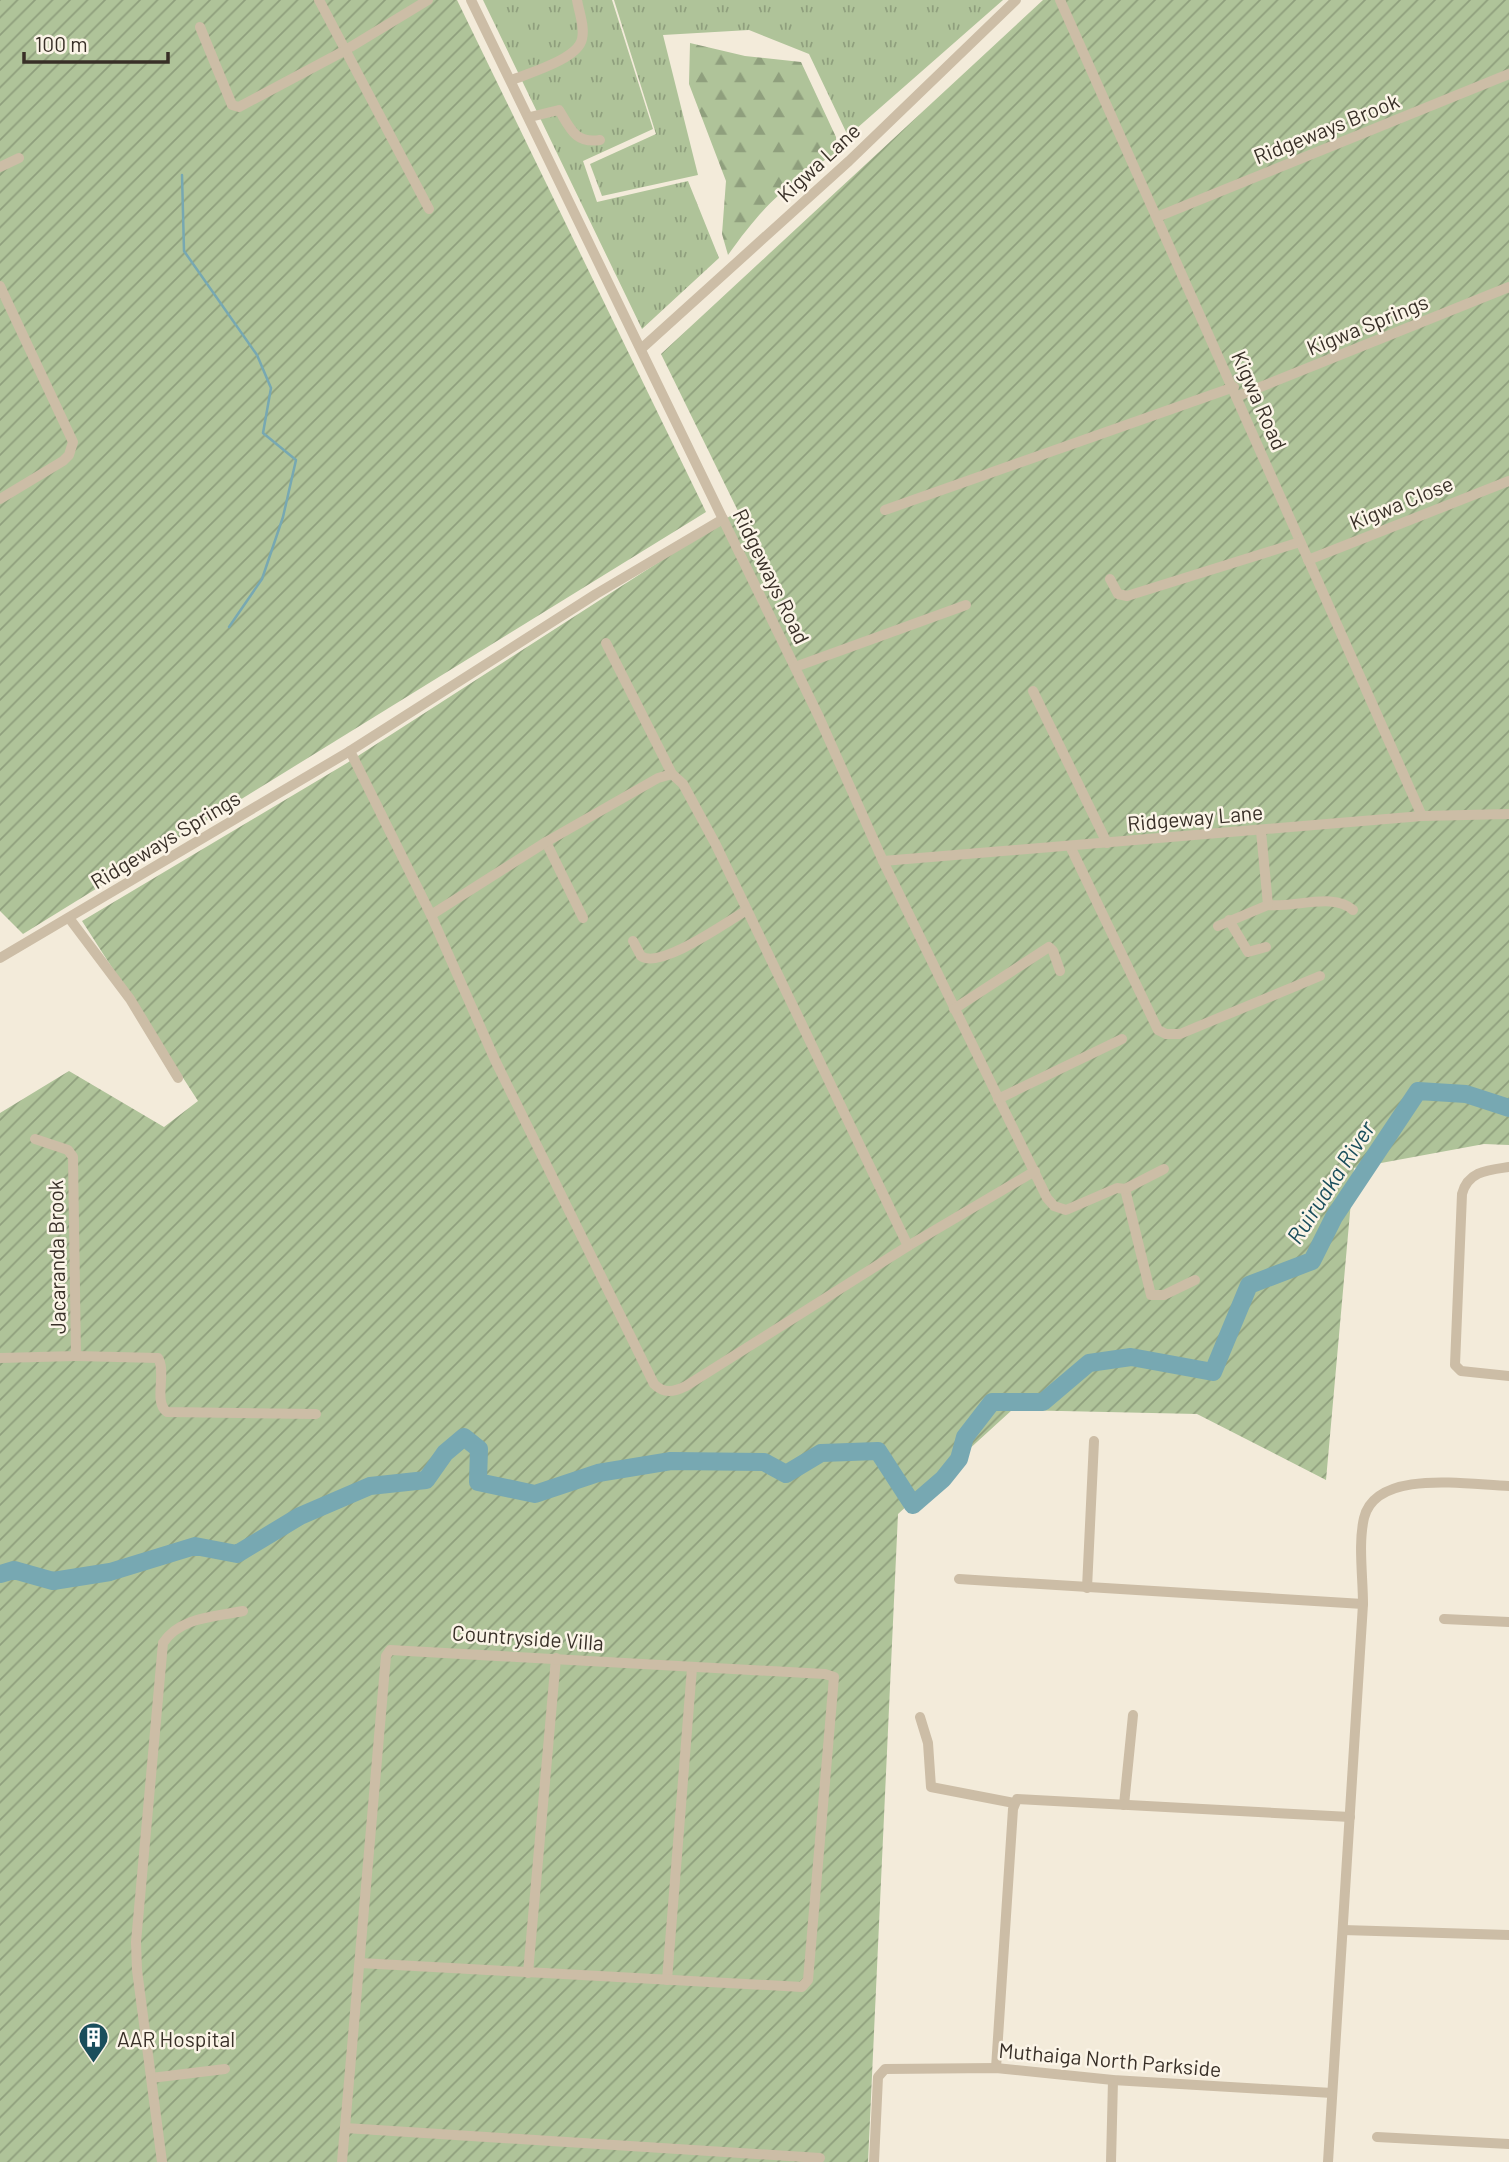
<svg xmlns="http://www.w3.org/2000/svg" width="1509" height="2162" font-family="Barlow,sans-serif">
<defs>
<pattern id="grass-tufts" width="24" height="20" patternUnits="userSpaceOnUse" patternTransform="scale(1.75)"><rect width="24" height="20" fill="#afc399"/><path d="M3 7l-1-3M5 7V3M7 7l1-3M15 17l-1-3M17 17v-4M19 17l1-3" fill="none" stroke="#8f9f7d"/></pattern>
<pattern id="forest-firs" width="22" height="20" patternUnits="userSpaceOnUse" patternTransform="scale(1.75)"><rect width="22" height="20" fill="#afc399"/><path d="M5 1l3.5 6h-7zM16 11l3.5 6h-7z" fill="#8f9f7d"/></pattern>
<pattern id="garden-furrows" width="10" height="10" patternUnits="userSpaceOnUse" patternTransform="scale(1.75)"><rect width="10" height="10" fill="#afc399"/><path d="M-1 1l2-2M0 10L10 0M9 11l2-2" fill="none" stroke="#8f9f7d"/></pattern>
</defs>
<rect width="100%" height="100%" fill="#f3ebda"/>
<!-- grass -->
<g fill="url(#grass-tufts)">
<polygon points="483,0 612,0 653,129 583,161 597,202 688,181 719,258 642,329"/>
<polygon points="614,0 1003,0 848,136 809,54 749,30 663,35 698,175 602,196 590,164 656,134"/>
</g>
<!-- forest -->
<path fill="url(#forest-firs)" d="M 690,43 L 745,56 L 801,62 L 836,137 L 836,153 C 786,184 762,207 728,255 L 722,234 L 726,181 L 689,84 Z"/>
<!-- garden -->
<g fill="url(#garden-furrows)">
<polygon points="0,0 457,0 706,512 23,934 0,911"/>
<polygon points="1043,0 1509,0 1509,1145 1484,1144 1354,1168 1326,1480 1197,1414 1012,1410 898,1514 868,2162 0,2162 0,1113 69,1071 164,1127 198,1101 82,921 347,763 738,511 661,354"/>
</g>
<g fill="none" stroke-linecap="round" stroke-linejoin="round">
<!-- stream -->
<polyline stroke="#77a8b2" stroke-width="2.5" points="182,175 184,251 257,355 271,388 263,433 296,460 283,517 262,579 229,627"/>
<!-- river -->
<polyline stroke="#77a8b2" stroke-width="18" points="0,1574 14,1570 53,1581 110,1572 195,1546 237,1554 300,1516 370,1486 426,1480 445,1453 464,1437 479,1449 478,1482 535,1494 598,1473 671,1461 764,1462 786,1474 821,1453 878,1451 913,1505 943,1479 959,1459 965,1437 992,1402 1043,1402 1089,1363 1131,1357 1213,1372 1249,1285 1312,1261 1334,1217 1418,1091 1466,1094 1509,1108"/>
<!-- street -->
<g stroke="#ccbda6" stroke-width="10">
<polyline points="319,0 429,209"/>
<polyline points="471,0 819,717 883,861 1047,1198 1054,1206 1066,1210 1117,1188 1125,1189 1151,1295 1164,1295 1195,1280"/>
<polyline points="1060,0 1422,816"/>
<polyline points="200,27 232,105 239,107 344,51 428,0"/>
<path d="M 512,80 C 529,73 578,59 582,39 C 585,27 579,12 577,0"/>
<path d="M 530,117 L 559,110 C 570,128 575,144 600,140"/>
<polyline points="0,167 19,158"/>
<polyline points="1157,217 1509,74"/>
<polyline points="0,286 73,442 69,455 63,461 0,499"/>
<polyline points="641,349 849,161 1016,0"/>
<polyline points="1238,396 1509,287"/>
<polyline points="885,510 1234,387"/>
<path d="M 723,519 L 596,594 L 350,751 L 431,915 L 495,1060 L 654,1384 C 664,1394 674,1392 686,1386 L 908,1246 L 1035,1171"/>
<polyline points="1308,560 1509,481"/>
<polyline points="1110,579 1118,594 1127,596 1300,542"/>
<polyline points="606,643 672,774 683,784 716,845 908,1246"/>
<polyline points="795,667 966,605"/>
<polyline points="1033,691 1107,843"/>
<polyline points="546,842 583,918"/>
<polyline points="1070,846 1158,1030 1166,1034 1180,1034 1320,976"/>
<polyline points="883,861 1422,816 1509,814"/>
<path d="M 1268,905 C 1295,908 1334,892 1353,910"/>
<polyline points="431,915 546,842 658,778 672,774"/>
<polyline points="69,918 130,999 178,1078"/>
<polyline points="1229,920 1248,952 1266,947"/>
<polyline points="1218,926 1268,905 1261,831"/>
<path d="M 633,941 L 641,956 C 660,970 728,921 747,910"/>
<polyline points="0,958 350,751"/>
<polyline points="954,1009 1049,947 1053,951 1060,971"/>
<polyline points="998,1099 1122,1039"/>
<path d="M 1509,1167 C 1488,1170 1468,1171 1462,1194 L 1455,1365 L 1461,1371 L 1509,1376"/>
<polyline points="1125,1189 1164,1169"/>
<path d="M 76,1356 L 158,1358 C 167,1372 153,1402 167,1412 L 316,1414"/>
<polyline points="0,1358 76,1356 73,1157 68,1150 35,1139"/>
<polyline points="959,1579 1363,1604"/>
<polyline points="1087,1588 1094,1441"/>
<polyline points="1444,1619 1509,1622"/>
<polyline points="920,1717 928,1743 931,1787 1014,1803"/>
<polyline points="1124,1805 1133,1715"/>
<polyline points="1343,1930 1509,1935"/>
<polyline points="528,1973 556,1658"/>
<polyline points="667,1980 692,1668"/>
<polyline points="996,2068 1013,1809 1017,1799 1350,1817"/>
<polyline points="151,2078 225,2069"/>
<polyline points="345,2128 820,2158"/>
<polyline points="1377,2137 1509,2144"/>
<path d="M 162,2162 L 137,1970 L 136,1942 L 163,1643 C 180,1617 214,1617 243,1611"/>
<polyline points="342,2162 386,1656 390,1650 825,1674 834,1677 808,1980 802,1987 360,1963"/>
<polyline points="874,2162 878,2077 885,2069 996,2068 1113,2080 1332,2093"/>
<polyline points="1111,2162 1113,2080"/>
<path d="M 1328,2162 L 1363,1604 C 1363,1577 1358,1544 1364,1518 C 1376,1468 1469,1485 1509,1486"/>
</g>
</g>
<!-- icons -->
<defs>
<symbol id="building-pin" viewBox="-11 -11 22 30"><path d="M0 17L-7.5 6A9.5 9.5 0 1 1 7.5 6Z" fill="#1a4e5c" stroke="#fbf4e7"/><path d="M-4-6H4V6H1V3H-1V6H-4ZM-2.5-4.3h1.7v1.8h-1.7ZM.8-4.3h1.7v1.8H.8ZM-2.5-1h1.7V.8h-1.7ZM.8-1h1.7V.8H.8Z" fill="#fff"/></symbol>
</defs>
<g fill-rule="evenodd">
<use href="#building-pin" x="76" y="2020" width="35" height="47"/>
</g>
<g text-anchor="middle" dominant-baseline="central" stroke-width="5" stroke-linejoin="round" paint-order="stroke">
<!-- street labels -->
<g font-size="21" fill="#382f27" stroke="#fbf4e7">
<text transform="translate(1326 128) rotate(-22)">Ridgeways Brook</text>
<text transform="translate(818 162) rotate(-43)">Kigwa Lane</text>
<text transform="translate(1367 324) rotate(-22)">Kigwa Springs</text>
<text transform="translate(1260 400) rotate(66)">Kigwa Road</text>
<text transform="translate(1401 502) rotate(-22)">Kigwa Close</text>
<text transform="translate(772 576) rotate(64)">Ridgeways Road</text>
<text transform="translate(1195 817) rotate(-5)">Ridgeway Lane</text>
<text transform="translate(165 839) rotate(-31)">Ridgeways Springs</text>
<text transform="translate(56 1257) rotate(-91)">Jacaranda Brook</text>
<text transform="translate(528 1637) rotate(4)">Countryside Villa</text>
<text transform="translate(1110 2059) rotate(5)">Muthaiga North Parkside</text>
</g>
<!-- poi labels -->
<g font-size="21" fill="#382f27" stroke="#fbf4e7" text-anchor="start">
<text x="117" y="2038">AAR Hospital</text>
</g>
<!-- water labels -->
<g font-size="23" font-style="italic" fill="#1a4e5c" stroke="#fbf4e7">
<text transform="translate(1330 1182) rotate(-57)">Ruiruaka River</text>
</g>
</g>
<!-- scale -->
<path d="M24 52v10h144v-10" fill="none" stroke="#382f27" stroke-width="3.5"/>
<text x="35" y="52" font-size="21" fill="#382f27" stroke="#fbf4e7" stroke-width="5" paint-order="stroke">100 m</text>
</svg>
